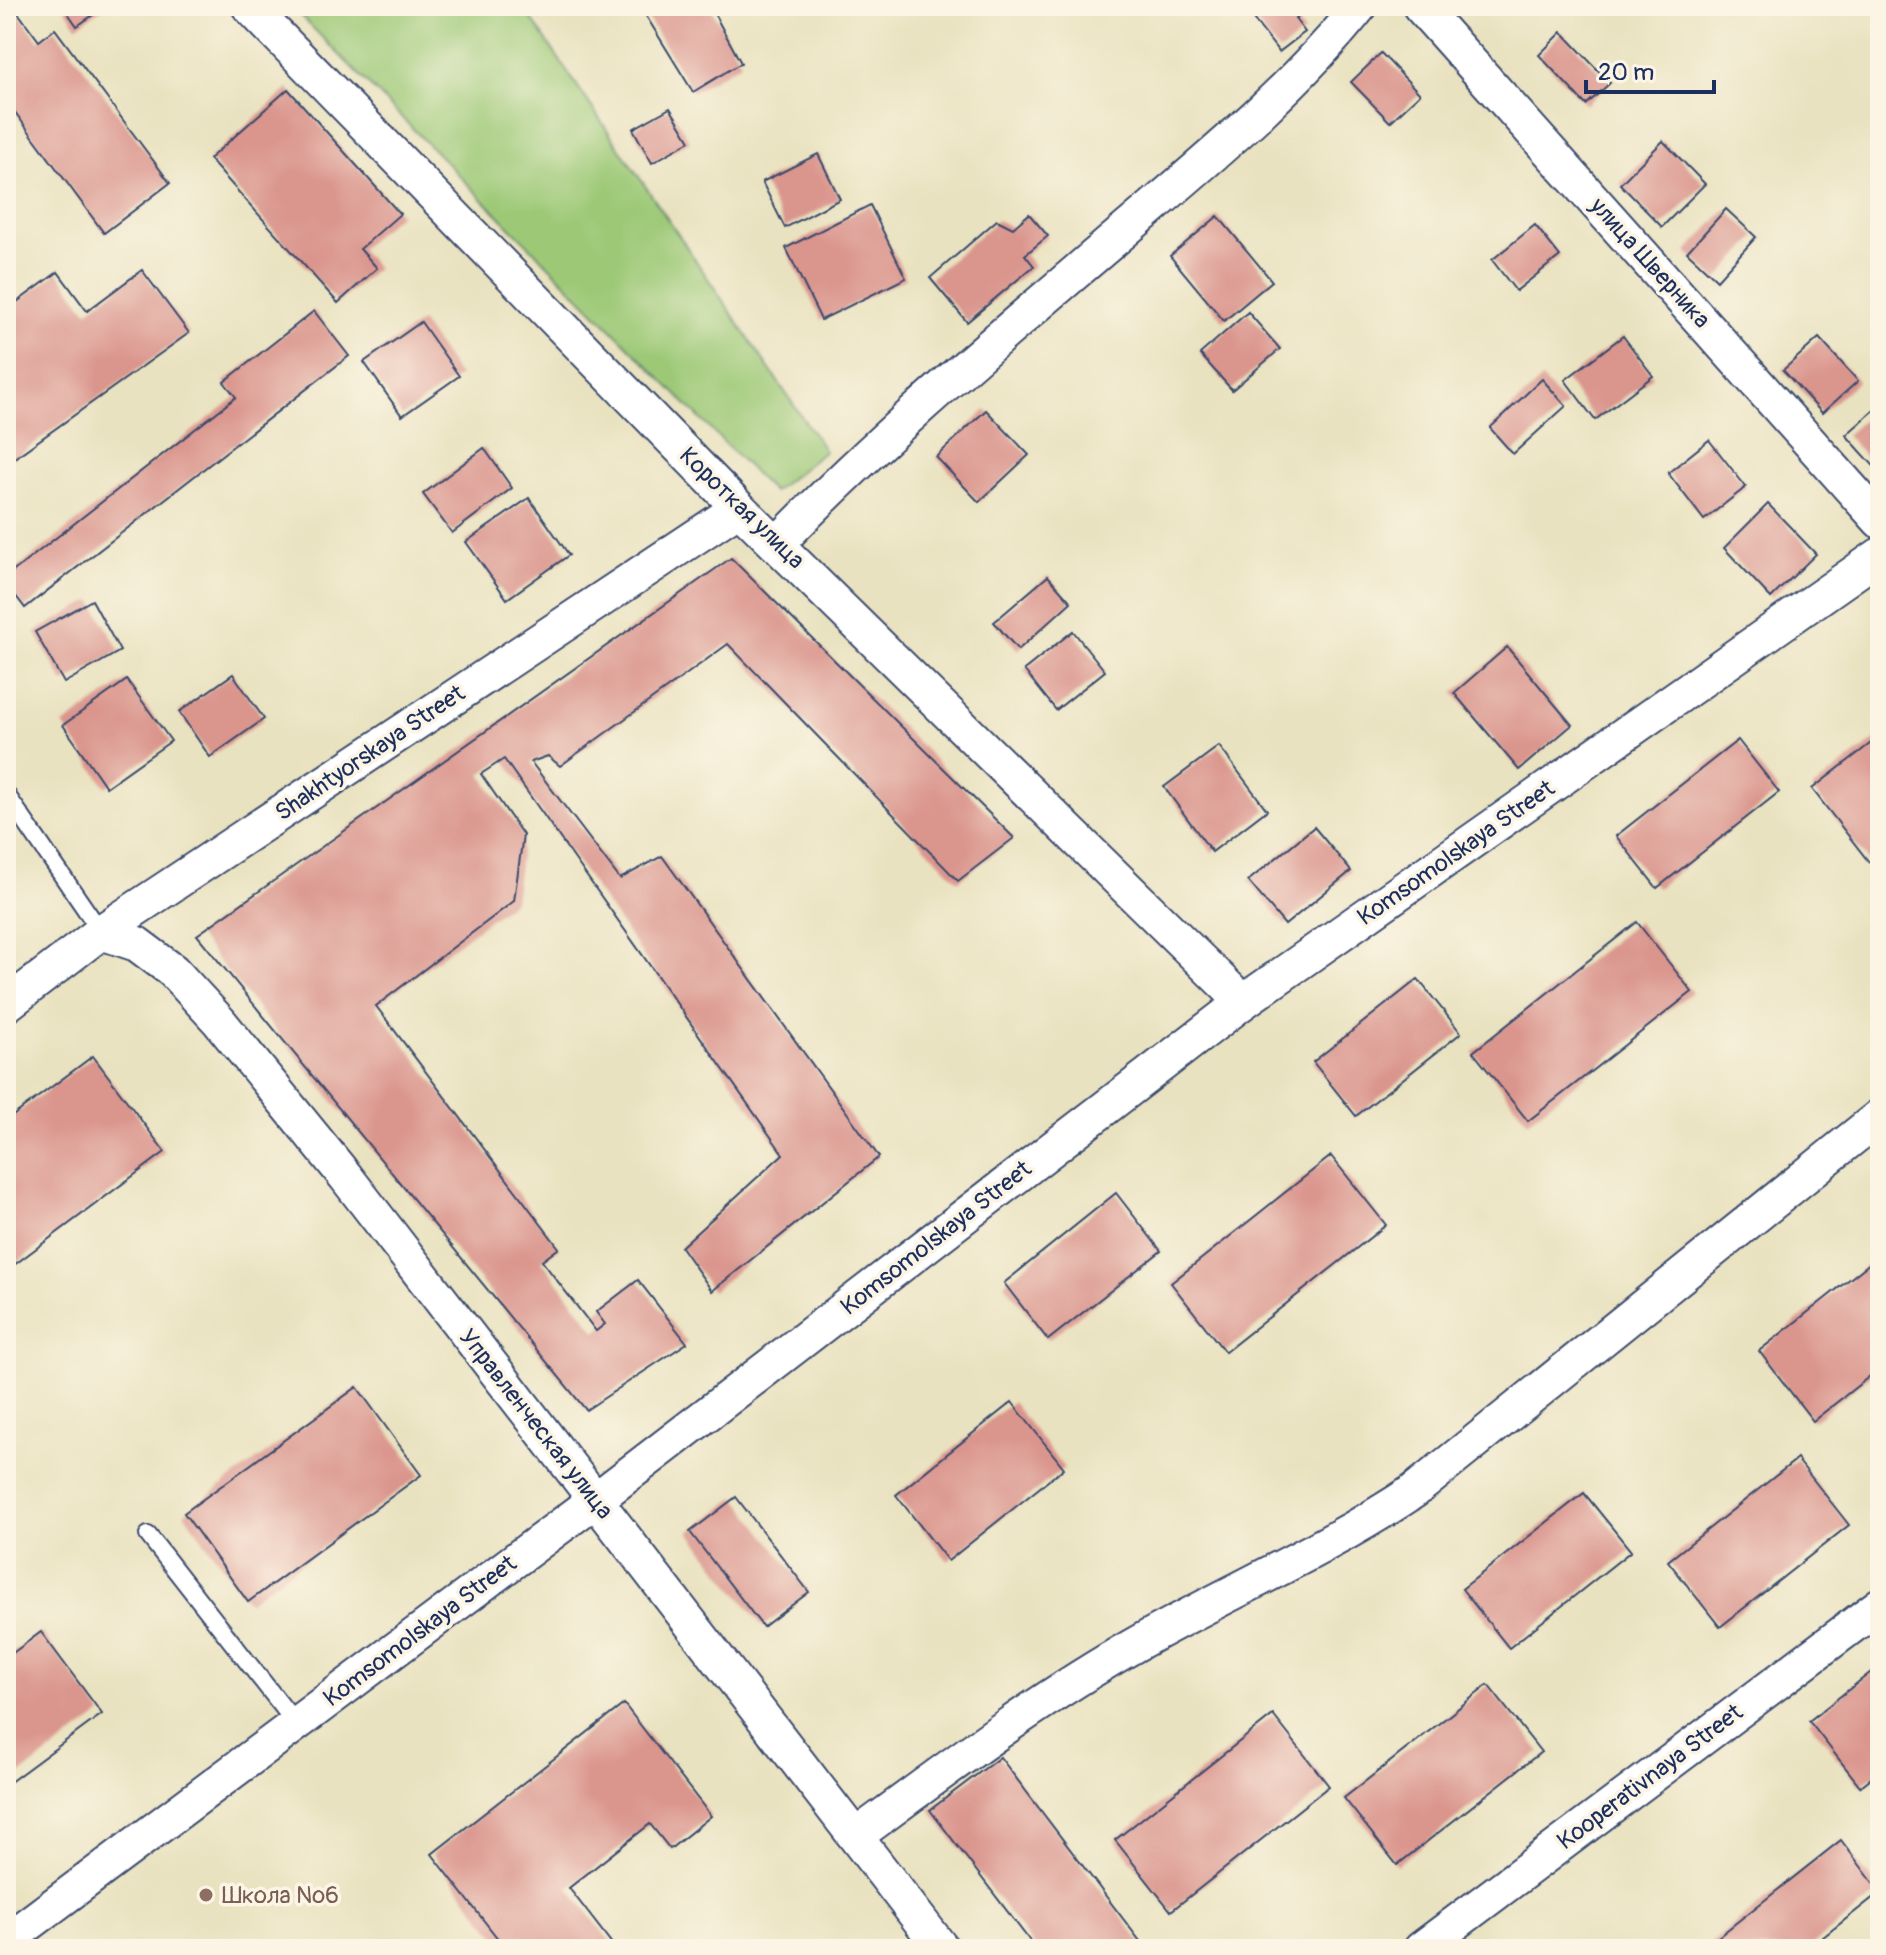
<svg xmlns="http://www.w3.org/2000/svg" width="1886" height="1955" font-family="Pangolin,sans-serif">
<rect width="100%" height="100%" fill="#fcf5e5"/>
<filter id="ink" filterUnits="userSpaceOnUse"><feTurbulence type="fractalNoise" baseFrequency=".0125" numOctaves="2"/><feDisplacementMap in="SourceGraphic" scale="16" xChannelSelector="R" yChannelSelector="G"/><feConvolveMatrix kernelMatrix="1 2 1 2 8 2 1 2 1" color-interpolation-filters="sRGB"/></filter>
<filter id="wash" filterUnits="userSpaceOnUse"><feTurbulence type="fractalNoise" baseFrequency=".006" numOctaves="4" result="noise"/><feDisplacementMap in="SourceGraphic" scale="32" xChannelSelector="R" yChannelSelector="G"/><feGaussianBlur stdDeviation="1.8" result="paint"/><feColorMatrix in="noise" values="0 0 0 0 0 0 0 0 0 0 0 0 0 0 0 0 0 1.4 0 .05"/><feComposite in="paint" operator="in"/></filter>
<g filter="url(#wash)">
<rect width="100%" height="100%" fill="#e9e2c0"/>
<!-- green -->
<polygon fill="#9dc977" stroke="#5c7c6a" stroke-width="2" points="291,6 523,6 825,451 773,492"/>
<g id="blocks">
<!-- building -->
<g fill="#da958d">
<polygon points="6,6 13,6 39,41 55,29 170,183 104,233 6,100"/>
<polygon points="63,6 106,6 77,26"/>
<polygon points="651,6 710,6 741,63 693,92 643,11"/>
<polygon points="1253,6 1311,6 1295,19 1305,32 1279,52 1247,11"/>
<polygon points="1562,32 1610,83 1586,105 1539,55"/>
<polygon points="1381,53 1420,94 1390,122 1351,82"/>
<polygon points="288,89 400,214 360,249 377,268 338,303 209,159"/>
<polygon points="670,108 690,141 652,163 633,129"/>
<polygon points="1663,141 1705,184 1662,227 1620,184"/>
<polygon points="818,154 840,199 785,228 762,182"/>
<polygon points="870,205 906,278 821,320 786,248"/>
<polygon points="1726,209 1756,237 1717,280 1687,252"/>
<polygon points="1029,214 1048,236 1025,255 1034,266 967,322 930,278 997,220 1013,228"/>
<polygon points="1218,216 1272,281 1224,321 1170,256"/>
<polygon points="1535,225 1560,256 1516,291 1492,260"/>
<polygon points="142,270 189,333 6,464 6,310 58,272 87,311"/>
<polygon points="314,311 349,356 25,608 6,583 6,577 236,397 224,382"/>
<polygon points="1248,312 1280,349 1232,390 1200,354"/>
<polygon points="421,322 459,376 402,416 364,362"/>
<polygon points="1623,336 1653,376 1595,420 1565,380"/>
<polygon points="1819,338 1858,381 1822,413 1783,370"/>
<polygon points="1542,379 1566,406 1513,454 1490,428"/>
<polygon points="1880,405 1880,473 1846,435"/>
<polygon points="986,410 1029,455 979,502 936,457"/>
<polygon points="1709,440 1746,487 1704,520 1668,473"/>
<polygon points="484,448 512,488 452,533 423,494"/>
<polygon points="529,498 569,555 507,599 466,542"/>
<polygon points="1768,504 1816,554 1771,598 1724,548"/>
<polygon points="731,558 1014,838 958,881 728,644 560,766 548,756 531,762 620,879 662,856 879,1157 712,1291 681,1247 783,1154 504,759 481,774 523,835 514,901 376,1006 559,1248 542,1261 596,1331 605,1324 596,1312 638,1280 687,1343 586,1410 197,935"/>
<polygon points="1048,576 1071,602 1018,650 994,622"/>
<polygon points="92,600 120,651 64,683 35,632"/>
<polygon points="1073,631 1105,671 1056,710 1024,670"/>
<polygon points="1507,647 1572,725 1519,770 1454,693"/>
<polygon points="233,674 264,719 210,757 179,712"/>
<polygon points="127,680 171,741 106,787 63,725"/>
<polygon points="1880,736 1880,854 1869,862 1812,789"/>
<polygon points="1738,740 1779,792 1657,888 1616,836"/>
<polygon points="1219,746 1267,810 1212,852 1164,787"/>
<polygon points="1314,827 1351,871 1285,925 1248,881"/>
<polygon points="1637,922 1692,992 1528,1121 1473,1052"/>
<polygon points="1418,979 1461,1033 1356,1116 1313,1062"/>
<polygon points="93,1056 165,1152 6,1271 6,1121"/>
<polygon points="1331,1156 1386,1225 1225,1352 1171,1283"/>
<polygon points="1116,1193 1161,1251 1048,1340 1004,1283"/>
<polygon points="1880,1255 1880,1368 1813,1421 1759,1351"/>
<polygon points="357,1387 421,1475 248,1602 184,1513"/>
<polygon points="1012,1402 1064,1468 948,1561 896,1495"/>
<polygon points="1797,1459 1849,1525 1720,1627 1668,1561"/>
<polygon points="1584,1493 1631,1551 1509,1648 1462,1589"/>
<polygon points="736,1497 809,1592 763,1627 690,1532"/>
<polygon points="41,1632 102,1714 6,1785 6,1658"/>
<polygon points="1880,1665 1880,1770 1860,1786 1809,1721"/>
<polygon points="1488,1685 1541,1752 1397,1865 1344,1798"/>
<polygon points="624,1704 711,1816 670,1849 650,1824 569,1888 616,1949 506,1949 432,1854"/>
<polygon points="1273,1715 1329,1786 1171,1911 1115,1840"/>
<polygon points="1000,1757 1146,1949 1036,1949 930,1810"/>
<polygon points="1841,1840 1880,1892 1808,1949 1703,1949"/>
</g>
</g>
</g>
<g filter="url(#ink)">
<use href="#blocks" fill-opacity="0" stroke="#3a4a6d" stroke-width="2"/>
<g fill="none" stroke-linecap="round" stroke-linejoin="round">
<defs>
<g id="lane">
<polyline points="6,794 101,932"/>
<polyline points="148,1535 296,1724"/>
</g>
<g id="street">
<polyline points="249,6 739,508 1243,1002"/>
<polyline points="1420,6 1880,521"/>
<path d="M 778,543 C 886,431 1006,332 1124,231 C 1207,160 1292,91 1360,6"/>
<polyline points="101,932 137,944 173,971 219,1021 346,1177 942,1949"/>
<polyline points="6,1005 101,932 739,508"/>
<path d="M 857,1835 C 948,1768 1039,1699 1138,1643 C 1230,1591 1326,1550 1414,1491 L 1880,1116"/>
<polyline points="6,1941 594,1501 1243,1002 1880,555"/>
<polyline points="1421,1949 1880,1605"/>
</g>
</defs>
<!-- lane casing -->
<use href="#lane" stroke="#3a4a6d" stroke-width="20"/>
<!-- street casing -->
<use href="#street" stroke="#3a4a6d" stroke-width="38"/>
<!-- lane -->
<use href="#lane" stroke="#fff" stroke-width="16"/>
<!-- street -->
<use href="#street" stroke="#fff" stroke-width="34"/>
</g>
</g>
<!-- markers -->
<circle fill="#8d6e63" stroke="#fcf5e5" stroke-width="3" cx="206" cy="1895" r="8"/>
<g text-anchor="middle" dominant-baseline="central" stroke-width="7" stroke-linejoin="round" paint-order="stroke">
<!-- street labels -->
<g font-size="24" fill="#1b2f5e" stroke="#fcf5e5">
<text transform="translate(1650 263) rotate(48)">улица Шверника</text>
<text transform="translate(742 508) rotate(44)">Короткая улица</text>
<text transform="translate(370 753) rotate(-34)">Shakhtyorskaya Street</text>
<text transform="translate(1456 853) rotate(-35)">Komsomolskaya Street</text>
<text transform="translate(936 1238) rotate(-38)">Komsomolskaya Street</text>
<text transform="translate(536 1424) rotate(52)">Управленческая улица</text>
<text transform="translate(420 1631) rotate(-37)">Komsomolskaya Street</text>
<text transform="translate(1650 1777) rotate(-37)">Kooperativnaya Street</text>
</g>
<!-- education labels -->
<g font-size="24" fill="#785e54" stroke="#fcf5e5" text-anchor="start">
<text x="222" y="1895">Школа №6</text>
</g>
</g>
<!-- margin -->
<rect width="1886" height="1955" fill="none" stroke="#fcf5e5" stroke-width="32"/>
<!-- scale -->
<path d="M1586 80v12h128v-12" fill="none" stroke="#1b2f5e" stroke-width="4"/>
<text x="1598" y="80" font-size="24" fill="#1b2f5e" stroke="#fcf5e5" stroke-width="6" paint-order="stroke">20 m</text>
</svg>
